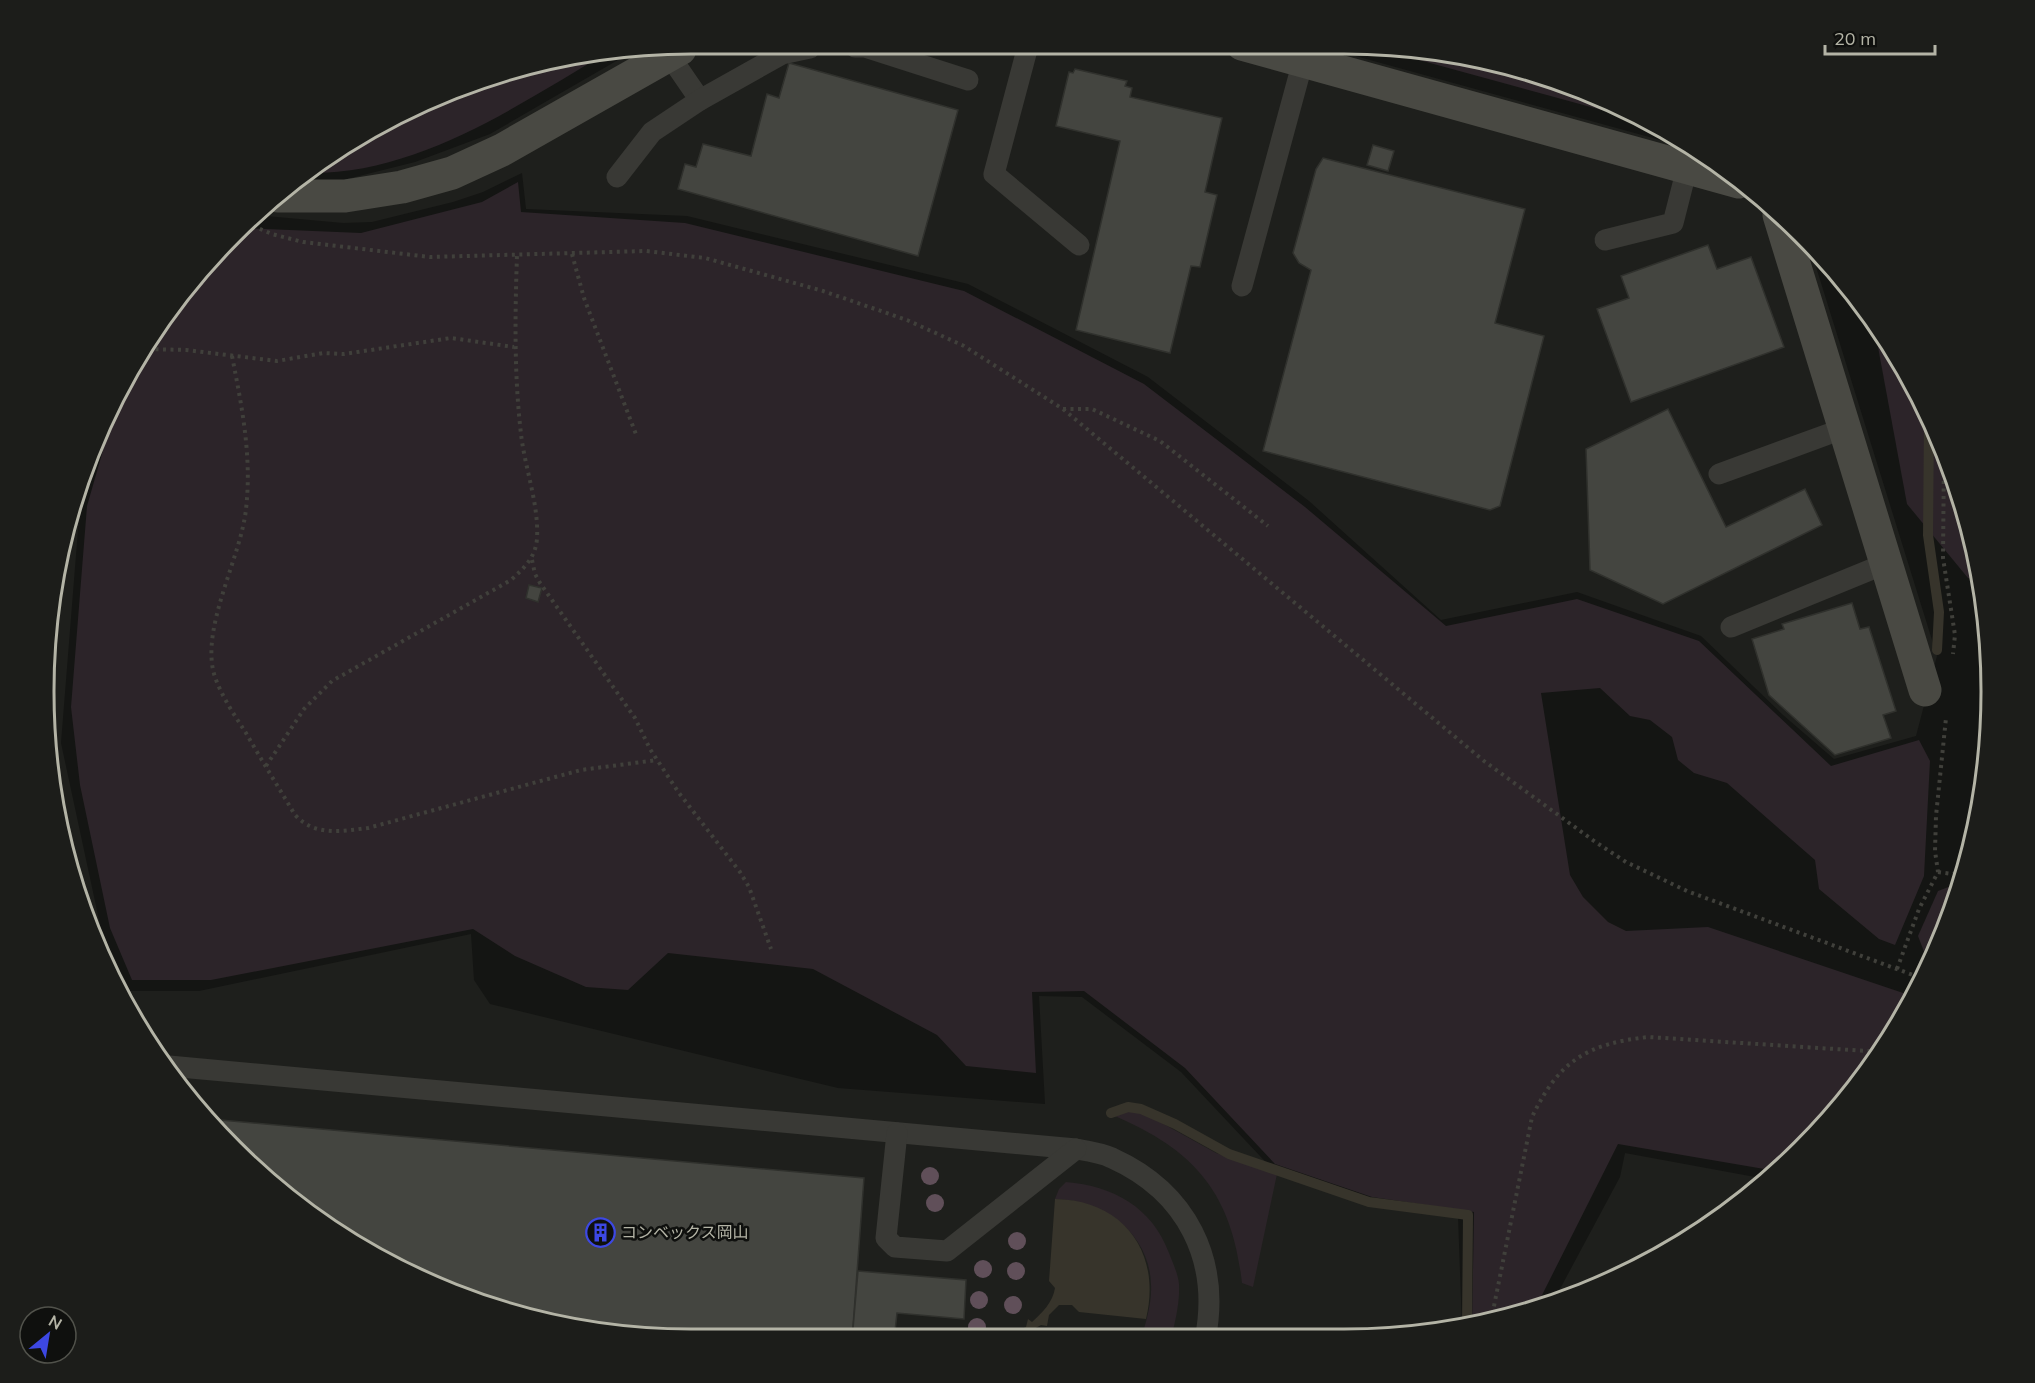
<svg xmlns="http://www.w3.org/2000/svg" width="2035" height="1383" font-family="Mulish,'Noto Sans JP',sans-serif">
<rect width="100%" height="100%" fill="#141513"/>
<!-- built -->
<g fill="#1e1f1c">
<polygon points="1312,44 1700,151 1801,233 1808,241 1937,656 1916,736 1834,759 1783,715 1701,636 1577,592 1441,620 1309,501 1148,377 968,284 687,216 526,209 522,173 483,192 453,202 372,222 343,223 255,215 296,182 343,180 415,162 490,134 637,49"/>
<polygon points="91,449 98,449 80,505 61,743 110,971 78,900 56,818 45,649 65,524"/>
<polygon points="471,934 474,980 490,1004 838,1088 1045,1104 1039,996 1082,997 1181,1072 1277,1174 1369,1205 1458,1216 1462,1328 1343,1340 692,1340 565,1327 405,1273 297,1206 234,1150 130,1015 119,991 199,991"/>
<polygon points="1625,1153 1766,1179 1704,1230 1592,1290 1553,1302 1620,1177"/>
</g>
<!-- green -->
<g fill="#2c2429">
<polygon points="1368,46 1470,56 1630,110 1653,124"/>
<path d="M 607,49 L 613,49 C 521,103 419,175 307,173 L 331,153 L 484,78 Z"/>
<polygon points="518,182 521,212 685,223 964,291 1144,384 1305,507 1446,626 1577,599 1699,641 1831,766 1919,740 1930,761 1924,876 1895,945 1879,939 1819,889 1815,860 1727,783 1694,773 1678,760 1672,737 1650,720 1630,716 1600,688 1541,693 1570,875 1583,897 1608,922 1626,931 1708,927 1912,996 1882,1051 1802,1149 1776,1171 1618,1144 1536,1307 1472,1327 1474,1212 1372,1197 1275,1164 1185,1068 1084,991 1032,992 1036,1073 966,1066 937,1035 813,969 668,953 628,990 586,987 515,956 473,929 211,980 132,980 110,928 80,785 71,707 87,506 104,447 92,446 93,444 178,297 240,228 361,233 482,202"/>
<polygon points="1873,320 1882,331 1942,443 1979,565 1981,581 1968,578 1907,504"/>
<polygon points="1959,883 1942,939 1928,962 1918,936 1938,891"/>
<path d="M 1117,1112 L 1142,1112 L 1216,1153 L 1277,1174 L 1253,1287 L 1242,1283 C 1232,1194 1196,1151 1115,1116 Z"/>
<path d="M 1066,1182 C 1113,1186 1152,1207 1169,1253 C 1173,1263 1178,1274 1179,1284 C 1180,1303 1175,1322 1171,1339 L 1141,1339 C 1146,1322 1152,1303 1151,1285 C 1150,1233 1103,1200 1055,1199 L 1059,1189 Z"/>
</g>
<!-- water -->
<path fill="#37342b" d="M 1055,1199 C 1124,1200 1162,1253 1146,1319 L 1079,1312 L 1072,1305 L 1059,1305 L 1049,1315 L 1047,1326 L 1041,1325 L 1016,1339 L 1009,1339 L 1013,1333 L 1026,1327 L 1028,1319 L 1032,1322 C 1042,1313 1053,1302 1055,1288 L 1049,1281 Z"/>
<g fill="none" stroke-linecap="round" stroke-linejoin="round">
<!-- stream -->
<g stroke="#37342b" stroke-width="10">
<polyline points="1929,420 1928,535 1939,612 1937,650"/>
<polyline points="1111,1113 1128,1107 1141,1109 1175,1124 1229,1154 1369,1202 1468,1215 1467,1327"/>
</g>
</g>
<!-- building -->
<g fill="#444540" stroke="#30312d" stroke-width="1.5">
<polygon points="789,63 958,110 918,256 678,189 685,164 696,167 703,144 751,156 767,94 779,98"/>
<polygon points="1075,69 1127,81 1125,86 1132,88 1130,97 1222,118 1205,192 1217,195 1200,267 1191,266 1170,353 1076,330 1120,141 1056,126 1069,72 1073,73"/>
<polygon points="1373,145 1394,151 1388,171 1367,165"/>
<polygon points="1323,158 1525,209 1495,323 1544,336 1500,506 1490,510 1263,451 1311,270 1299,263 1293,253 1316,169"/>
<polygon points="1708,245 1717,269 1751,257 1784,347 1631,402 1597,309 1629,298 1621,276"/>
<polygon points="1668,409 1726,527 1805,489 1822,525 1663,604 1590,570 1586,449"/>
<polygon points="529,585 542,588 538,602 526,598"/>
<polygon points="1852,603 1860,629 1869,627 1896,711 1883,715 1891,738 1835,755 1769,695 1752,639 1784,629 1782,624"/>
<polygon points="210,1119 864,1178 852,1340 692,1340 565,1327 405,1273 297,1206 234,1150"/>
<polygon points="1671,1238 1685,1240 1669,1249"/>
<polygon points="858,1271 966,1280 964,1319 897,1313 894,1340 852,1340"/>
</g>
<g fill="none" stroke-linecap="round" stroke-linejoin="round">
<!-- path -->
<g stroke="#40403b" stroke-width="4" stroke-dasharray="3 4.5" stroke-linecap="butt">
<polyline points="246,223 272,234 303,242 430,257 646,251 705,258 823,291 907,320 964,346 1063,409 1484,761 1594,841 1626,862 1687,891 1921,978"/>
<polyline points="572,254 584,298 637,437"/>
<polyline points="148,349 186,350 277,361 324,353 344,354 451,338 514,347"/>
<path d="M 232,356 C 242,407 252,457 246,509 C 241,558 199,630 215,677 C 222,697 235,716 246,733 C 262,761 279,788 295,815 C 316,837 341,831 368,828 L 581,770 L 657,760"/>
<polyline points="1063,409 1092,409 1160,441 1268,526"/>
<polyline points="1944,451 1943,558 1955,635 1953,654"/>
<polyline points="532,560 535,574 540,583 635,718 650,749 679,793 740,872 749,887 771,949"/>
<path d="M 266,766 L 304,709 L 332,681 L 511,580 C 525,567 535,558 537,539 C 539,504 525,469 521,434 C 514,374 515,315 517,255"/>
<polyline points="1938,872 1952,874 1963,872"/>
<polyline points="1897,969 1919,909 1938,872 1935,851 1936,816 1946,718"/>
<path d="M 1491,1321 L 1532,1117 C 1559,1061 1586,1044 1648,1037 L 1882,1052"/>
</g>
<!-- lane -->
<g stroke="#393935" stroke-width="21">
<polyline points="1028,46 994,174 1079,245"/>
<polyline points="855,47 865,47 968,80"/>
<polyline points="669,55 700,100"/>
<polyline points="617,177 652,132 700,100 782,54 810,48"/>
<polyline points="1605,240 1673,223 1687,168"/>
<polyline points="1242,286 1303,61"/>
<polyline points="1719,474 1845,428"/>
<polyline points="1731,627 1887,563"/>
<path d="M 169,1066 L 1076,1149 C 1088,1151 1102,1153 1112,1158 C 1187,1192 1221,1260 1205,1340"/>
<polyline points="897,1133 886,1238 895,1247 947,1251 1076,1149"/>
</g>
<!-- secondary -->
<g stroke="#494943" stroke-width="33">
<polyline points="1242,44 1739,182"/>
<polyline points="278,196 345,196 402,187 452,173 502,150 680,49"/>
<polyline points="1779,215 1925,690"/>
</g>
</g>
<!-- trees -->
<g fill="#604f59">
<circle cx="930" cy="1176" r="9"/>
<circle cx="935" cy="1203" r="9"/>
<circle cx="1017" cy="1241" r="9"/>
<circle cx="983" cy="1269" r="9"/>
<circle cx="1016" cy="1271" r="9"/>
<circle cx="979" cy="1300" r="9"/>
<circle cx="1013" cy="1305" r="9"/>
<circle cx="977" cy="1327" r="9"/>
</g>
<!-- icons -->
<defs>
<symbol id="building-ring" viewBox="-11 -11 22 22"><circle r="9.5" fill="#0f100e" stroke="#3d48e3" stroke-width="1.5"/><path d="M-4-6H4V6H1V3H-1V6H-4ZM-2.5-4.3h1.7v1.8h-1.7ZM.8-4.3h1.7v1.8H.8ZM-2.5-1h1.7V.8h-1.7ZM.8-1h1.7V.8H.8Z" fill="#3d48e3"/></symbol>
</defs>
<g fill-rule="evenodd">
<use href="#building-ring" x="584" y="1216" width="33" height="33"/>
</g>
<g text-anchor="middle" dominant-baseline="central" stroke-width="5" stroke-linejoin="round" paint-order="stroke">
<!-- poi labels -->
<g font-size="16" fill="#b4b4a6" stroke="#0f100e" text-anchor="start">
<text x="621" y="1232">コンベックス岡山</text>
</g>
</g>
<!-- crop -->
<path d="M0 0H2035V1383H0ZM691 54H1344A637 637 0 0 1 1981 691V692A637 637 0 0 1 1344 1329H691A637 637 0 0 1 54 692V691A637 637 0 0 1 691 54Z" fill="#1c1d1a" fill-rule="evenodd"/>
<path fill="none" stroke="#b4b4a6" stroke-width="3" d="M691 54H1344A637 637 0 0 1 1981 691V692A637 637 0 0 1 1344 1329H691A637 637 0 0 1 54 692V691A637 637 0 0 1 691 54Z"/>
<!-- north arrow -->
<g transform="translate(48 1335) rotate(30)"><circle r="28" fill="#0f100e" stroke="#51524b" stroke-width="1.5"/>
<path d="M0-4.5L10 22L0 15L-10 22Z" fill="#3d48e3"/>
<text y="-9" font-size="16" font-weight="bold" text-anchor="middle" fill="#b4b4a6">N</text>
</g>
<!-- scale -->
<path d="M1825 45v9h110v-9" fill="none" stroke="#b4b4a6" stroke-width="3"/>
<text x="1834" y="45" font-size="18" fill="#b4b4a6" stroke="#0f100e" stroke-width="4.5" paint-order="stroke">20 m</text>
</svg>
